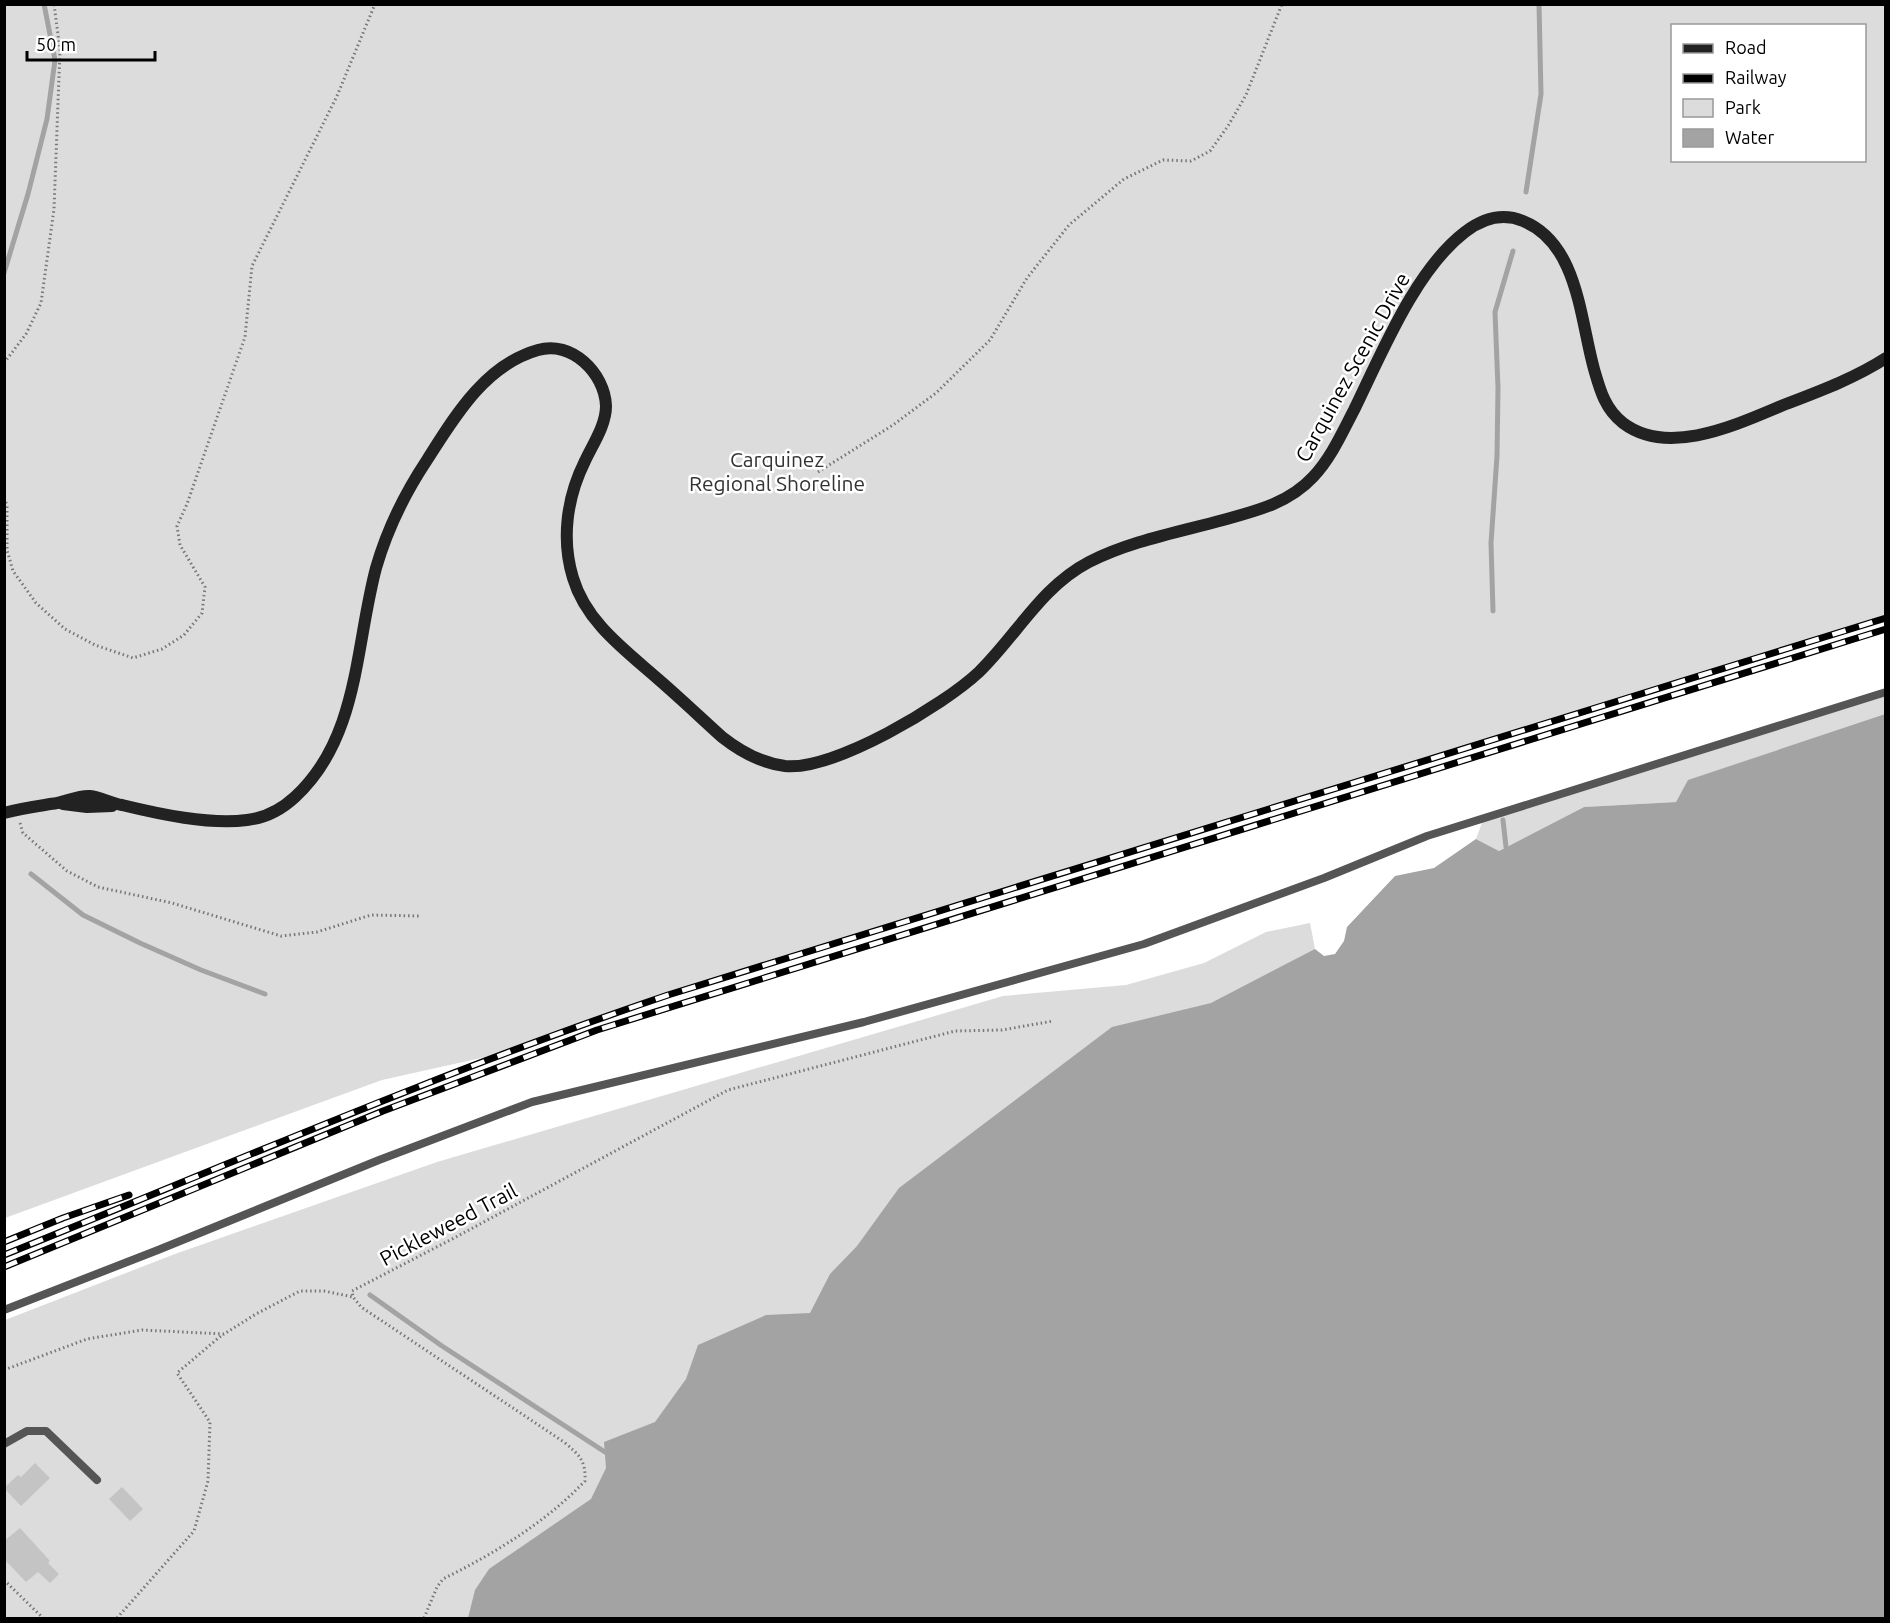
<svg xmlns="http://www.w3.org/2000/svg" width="1890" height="1623" font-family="Ubuntu,sans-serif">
<rect width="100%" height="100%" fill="#fff"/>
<!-- green -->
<g fill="#dcdcdc" fill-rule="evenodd">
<path d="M 5,5 L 1885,5 L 1885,618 L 628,1007 L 499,1054 L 382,1080 L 5,1218 ZM 1672,26 L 1864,26 L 1864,160 L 1672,160 Z"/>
<polygon points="1885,692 1885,714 1689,780 1676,802 1584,807 1499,851 1476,839 1484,817"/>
<polygon points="1310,923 1315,949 1212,1049 1141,1618 5,1618 5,1320 175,1254 437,1162 1003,996 1126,985 1204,963 1266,932"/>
</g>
<!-- water -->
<polygon fill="#a3a3a3" points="1885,714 1885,1618 468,1618 475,1590 489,1569 591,1499 606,1468 604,1442 655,1422 686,1379 698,1345 766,1315 810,1313 830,1274 857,1246 899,1188 1112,1027 1211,1003 1315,949 1324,956 1335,954 1344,941 1347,927 1395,876 1434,868 1476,839 1499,851 1584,807 1676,802 1688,780"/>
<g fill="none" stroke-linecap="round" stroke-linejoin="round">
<!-- stream -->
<g stroke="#a3a3a3" stroke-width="5">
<polyline points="1526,192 1541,94 1539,4"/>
<polyline points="4,273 28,194 47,119 55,60 44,4"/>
<polyline points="1493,611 1491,543 1497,456 1498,388 1495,312 1513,251"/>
<polyline points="1503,820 1506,847"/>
<polyline points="31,874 83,915 140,943 201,970 265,994"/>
<polyline points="370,1295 442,1346 605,1452"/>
</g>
</g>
<!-- building -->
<g fill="#c4c4c4">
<polygon points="35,1463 50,1478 21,1506 4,1488 18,1475 21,1477"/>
<polygon points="122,1487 143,1509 130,1521 109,1499"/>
<polygon points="20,1528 50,1561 48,1563 59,1574 50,1583 38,1572 26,1582 4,1559 4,1541"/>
</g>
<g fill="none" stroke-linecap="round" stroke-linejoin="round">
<!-- path -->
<g stroke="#777" stroke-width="3" stroke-dasharray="1.5 3" stroke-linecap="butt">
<polyline points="4,363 26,334 41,303 54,209 60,50 54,4"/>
<polyline points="818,472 893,425 936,393 990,340 1027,278 1069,225 1124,179 1163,160 1191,161 1210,151 1228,126 1246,95 1282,4"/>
<polyline points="4,498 7,505 7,550 13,571 36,603 65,629 95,645 133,658 162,649 184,635 202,613 205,587 180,545 177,526 187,504 245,337 252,266 337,96 375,4"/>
<polyline points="20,823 23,833 67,871 98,887 172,903 281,936 317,932 371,915 419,916"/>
<polyline points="4,1370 87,1339 142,1330 224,1334 256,1314 300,1291 324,1291 353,1297"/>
<polyline points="4,1580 43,1618"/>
<polyline points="117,1618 194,1531 208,1481 210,1422 177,1373 222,1335"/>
<path d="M 424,1618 L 437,1587 L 443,1579 C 495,1553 545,1523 585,1481 C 586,1460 579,1455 564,1442 L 361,1307 L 353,1297 L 352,1291 L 456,1237 L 728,1090 L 955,1031 L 1002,1030 L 1053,1021"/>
</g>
<!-- lane -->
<g stroke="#555" stroke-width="8">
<polyline points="4,1310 158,1250 379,1160 532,1102 864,1022 1144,944 1324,878 1427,836 1886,692"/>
<polyline points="4,1444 27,1431 46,1431 97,1480"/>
</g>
<!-- secondary -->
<g stroke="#222" stroke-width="12">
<polyline points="63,804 87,807 112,806"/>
<path d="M 4,813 C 22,808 39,806 57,803 C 67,801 80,795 90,796 C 100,797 111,803 122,805 C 159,814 209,825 247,820 C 265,818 282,809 295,797 C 359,738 355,647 376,568 C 387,530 405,493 427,460 C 455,416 485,365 538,350 C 571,340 605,373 606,406 C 606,425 593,444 585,461 C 567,497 561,539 573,578 C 586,622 625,650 658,679 C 680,698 701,718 722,737 C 741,752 761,763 785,766 C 834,771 944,705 979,672 C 1017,635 1041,587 1089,562 C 1130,541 1179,532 1223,520 C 1256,511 1289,503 1313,477 C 1331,458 1342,433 1354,410 C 1381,355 1415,270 1465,232 C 1482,219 1501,212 1523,221 C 1578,243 1580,319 1594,369 C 1600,390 1605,409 1623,423 C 1669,458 1740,423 1786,404 C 1820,391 1855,378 1886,358"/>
</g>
<defs>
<g id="rail">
<polyline points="4,1242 63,1218 129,1195"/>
<path d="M 4,1255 C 225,1166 443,1071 668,995 L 1886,618"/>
<polyline points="4,1267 383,1111 597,1030 1886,629"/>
</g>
</defs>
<!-- rail casing -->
<use href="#rail" stroke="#000" stroke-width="7"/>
<!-- rail -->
<use href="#rail" stroke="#fff" stroke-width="4.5" stroke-dasharray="14" stroke-linecap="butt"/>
</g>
<g text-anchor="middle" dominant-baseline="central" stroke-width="5" stroke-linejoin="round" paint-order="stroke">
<!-- street labels -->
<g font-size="21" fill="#000" stroke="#fff">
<text transform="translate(1352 367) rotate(-61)">Carquinez Scenic Drive</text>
<text transform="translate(448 1224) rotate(-28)">Pickleweed Trail</text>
</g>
<!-- park labels -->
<g font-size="21" fill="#333" stroke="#fff">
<text x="777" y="459">Carquinez<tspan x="777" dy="24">Regional Shoreline</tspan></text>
</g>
</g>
<!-- border -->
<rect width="1890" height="1623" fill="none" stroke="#000000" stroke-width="12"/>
<!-- legend -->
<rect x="1671" y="24" width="195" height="138" fill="#ffffff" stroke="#999999" stroke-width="1.5"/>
<rect x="1683" y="44" width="30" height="9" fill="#222222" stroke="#999999" stroke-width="1.5"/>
<text x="1725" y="54" font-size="18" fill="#000000">Road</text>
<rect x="1683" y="74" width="30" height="9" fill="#000000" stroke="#999999" stroke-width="1.5"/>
<text x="1725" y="84" font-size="18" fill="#000000">Railway</text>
<rect x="1683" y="99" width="30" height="18" fill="#dcdcdc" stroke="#999999" stroke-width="1.5"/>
<text x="1725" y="114" font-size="18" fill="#000000">Park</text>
<rect x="1683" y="129" width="30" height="18" fill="#a3a3a3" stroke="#999999" stroke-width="1.5"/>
<text x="1725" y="144" font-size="18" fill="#000000">Water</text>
<!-- scale -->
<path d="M27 51v9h128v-9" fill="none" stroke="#000000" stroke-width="3"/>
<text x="36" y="51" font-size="18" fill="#000000" stroke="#ffffff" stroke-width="4.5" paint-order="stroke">50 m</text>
</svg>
